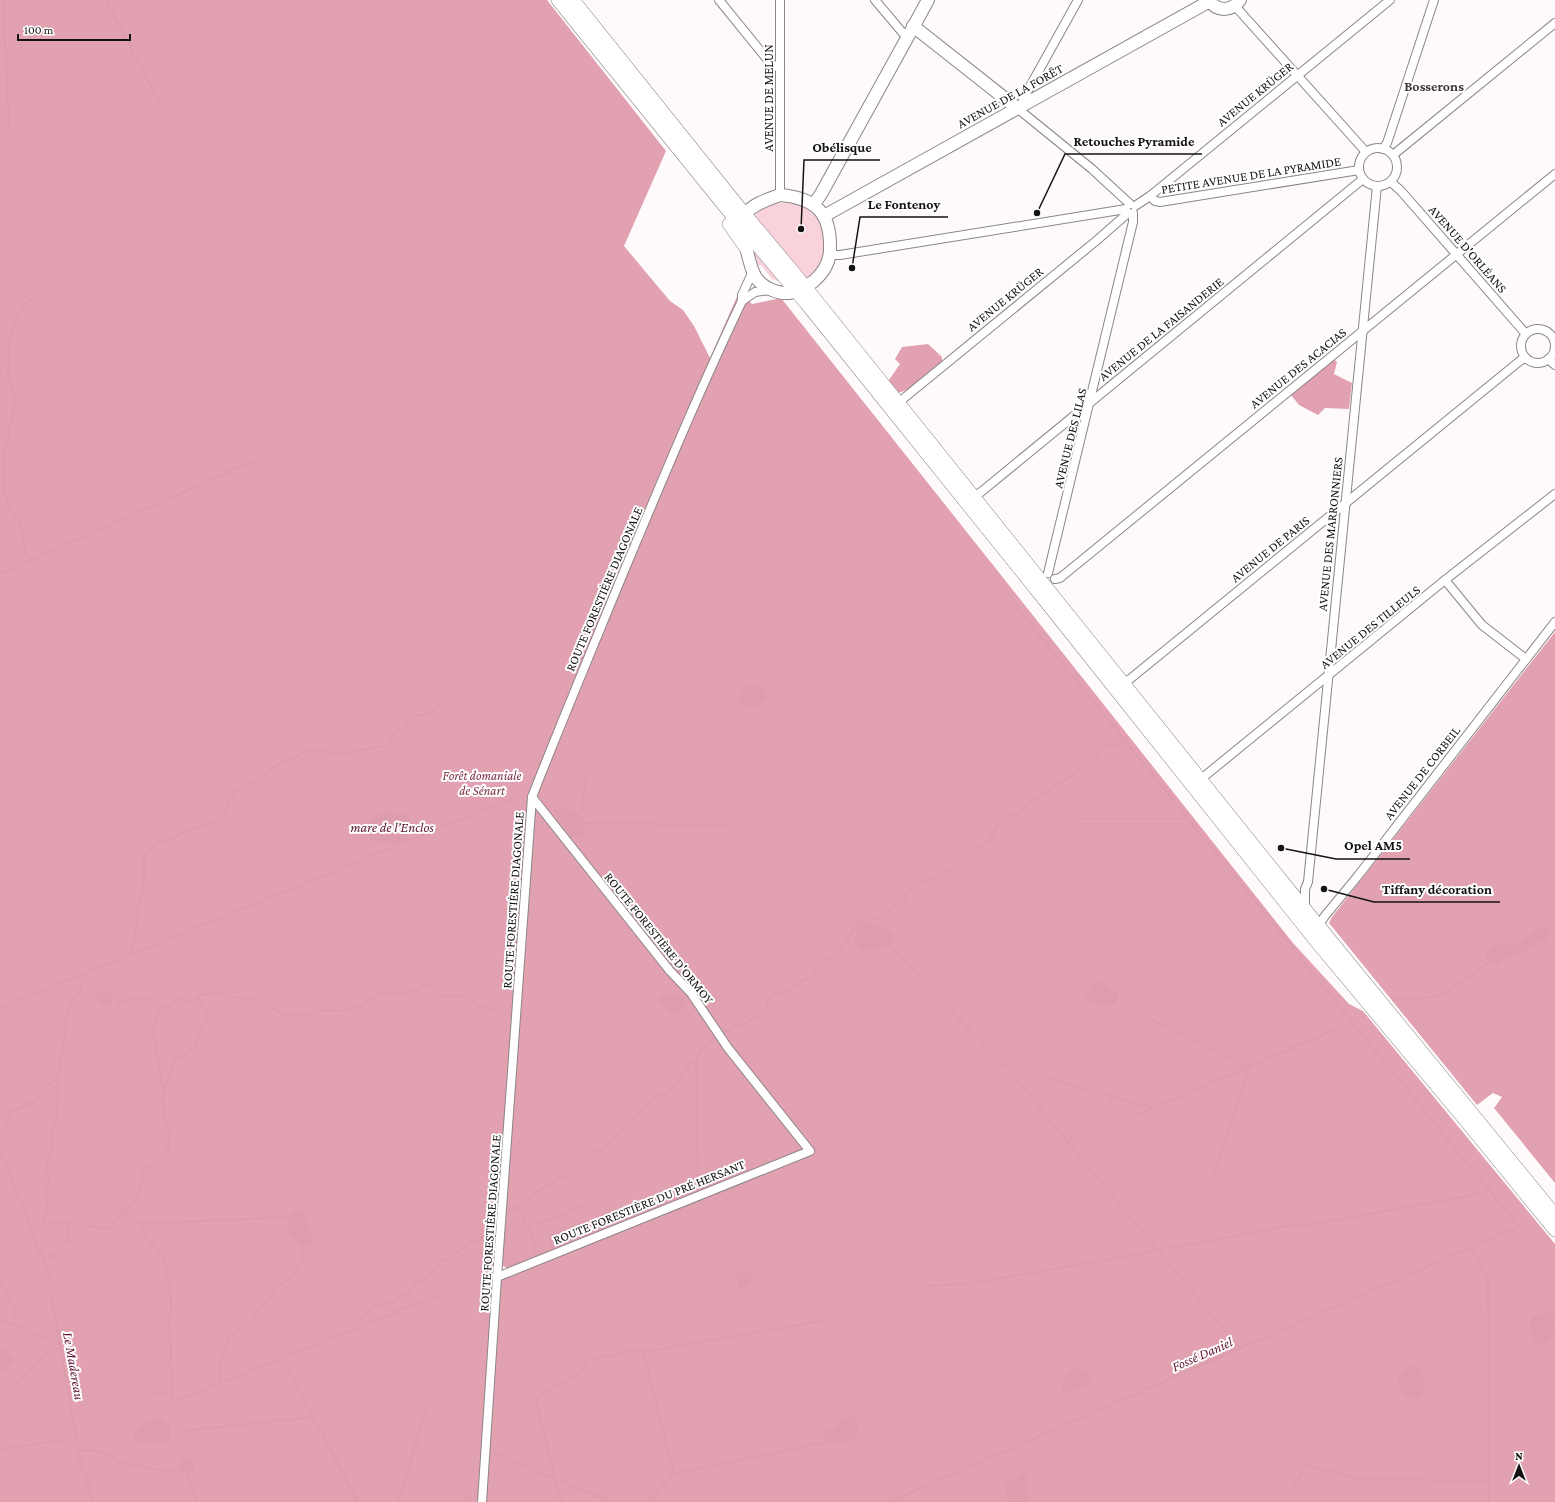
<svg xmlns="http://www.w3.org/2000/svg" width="1555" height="1502" font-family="'Crimson Pro',serif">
<rect width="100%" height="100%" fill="#fefafb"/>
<!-- green -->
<g fill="#fad2db">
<path d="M 780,203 C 789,203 797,204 805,208 C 826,219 830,248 819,268 C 817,272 811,276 807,279 L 805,279 L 755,217 C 759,207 770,204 780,203 Z"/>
<polygon points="748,244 783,283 772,279 761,265 755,265"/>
</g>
<!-- forest -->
<g fill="#e1a1b1" fill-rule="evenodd">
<path d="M 0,0 L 547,0 L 666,151 L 624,246 L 670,301 L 683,310 L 694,326 L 710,358 L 739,292 L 752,304 L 781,298 L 1293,943 L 1349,1004 L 1363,1011 L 1555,1244 L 1555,1502 L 0,1502 ZM 499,1263 L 511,1271 L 501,1280 L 491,1283 L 489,1280 C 490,1273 494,1268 499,1263 Z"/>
<polygon points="928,344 942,357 942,363 928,373 923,384 898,393 890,385 889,380 900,364 895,359 902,347"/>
<polygon points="1334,359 1337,362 1334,374 1352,383 1349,409 1325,408 1318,415 1299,405 1291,395"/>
<polygon points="1555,632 1555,1183 1494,1108 1502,1097 1493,1093 1477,1105 1329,923 1332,917"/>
</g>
<!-- water -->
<g fill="#dd9dad">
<path d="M 745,684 L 761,686 L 768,692 C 764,707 754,708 740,704 C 740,696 739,689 745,684 Z"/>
<polygon points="558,807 581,815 585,826 584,837 571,836 553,811"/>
<path d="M 391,811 L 411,817 L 407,839 L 398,845 C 389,842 379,843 370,838 L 366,824 L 374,817 Z"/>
<path d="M 869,924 C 879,926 891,928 895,939 C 886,952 874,949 859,950 L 855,939 L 859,926 Z"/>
<polygon points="1545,926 1548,931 1546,940 1528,948 1522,955 1506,957 1497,964 1486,959 1487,950 1494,945 1517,944"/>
<polygon points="1093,982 1104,982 1119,995 1115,1004 1092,1004 1083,997"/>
<polygon points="110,991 113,998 110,1004 103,1005 95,999 96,993"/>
<path d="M 671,992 C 679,995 685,998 685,1007 L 678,1012 L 669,1013 L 658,1002 L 661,998 Z"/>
<path d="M 302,1209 C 304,1211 306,1215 307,1217 C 309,1225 305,1230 312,1236 L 313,1243 L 308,1247 L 302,1249 L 288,1231 C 292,1218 285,1213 302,1209 Z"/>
<polygon points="744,1271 753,1276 749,1286 739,1289 736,1275"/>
<path d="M 1543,1312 L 1555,1312 C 1555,1329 1555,1338 1540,1346 L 1534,1339 L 1529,1322 L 1534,1316 Z"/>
<polygon points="0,1348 8,1352 14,1360 8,1369 3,1372 0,1371"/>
<path d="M 1411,1365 L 1421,1367 C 1427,1382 1427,1385 1419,1399 L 1406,1397 L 1399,1388 C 1399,1374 1398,1372 1411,1365 Z"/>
<path d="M 1081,1367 L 1088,1372 L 1092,1376 L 1090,1384 C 1085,1388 1083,1388 1077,1389 C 1072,1391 1071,1393 1064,1393 C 1060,1377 1066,1371 1081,1367 Z"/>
<path d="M 851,1416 L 858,1421 C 858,1424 859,1428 859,1431 C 857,1443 836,1443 828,1444 L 823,1438 L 824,1431 L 836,1427 L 841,1418 Z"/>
<path d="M 158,1418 L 169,1425 L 170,1441 L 148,1443 L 137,1443 C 137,1442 134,1437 134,1436 C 134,1428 152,1421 158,1418 Z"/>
<polygon points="188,1457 195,1465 193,1472 186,1475 179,1466 181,1458"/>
<polygon points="1024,1472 1028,1479 1027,1502 1008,1502 1007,1500 1005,1484"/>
</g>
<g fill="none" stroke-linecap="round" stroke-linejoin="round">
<!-- stream -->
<g stroke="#dd9dad" stroke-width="2">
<polyline points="3,0 9,125"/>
<polyline points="106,0 159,102"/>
<polyline points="29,561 25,552 21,528 18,520 10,509 4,489 5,460 3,453 9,434 8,426 12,419 14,408 15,397 8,375 10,333 24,305 37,294"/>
<polyline points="0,574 253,461"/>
<polyline points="1015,605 1294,949"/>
<polyline points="581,815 586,779"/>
<polyline points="1082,819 1188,819"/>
<polyline points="584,823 727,825"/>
<polyline points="1548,931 1555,927"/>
<polyline points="890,946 1005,1067"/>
<polyline points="133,953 132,950 138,919 139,899 144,884 144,856 157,844 175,837 185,831 217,822 226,811 228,802 235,792 264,777 269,771 277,765 291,760 306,751 347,753 370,748 386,746 394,733 405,727 409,718 417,715 425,715 429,712 435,710 443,704"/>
<polyline points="1300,958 1519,1227"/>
<polyline points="1394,1000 1441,996 1489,962"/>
<polyline points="0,1008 518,796"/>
<path d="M 159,1008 L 167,1008 L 175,999 L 190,1001 L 198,998 L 199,995 L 220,992 L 234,997 L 258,999 L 282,1014 L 289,1016 L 298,1014 L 314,1014 L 321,1010 L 346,1011 L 354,1006 L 361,1007 C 367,1002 375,999 379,994 C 390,992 406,995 414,991 C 418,990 421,987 425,985 L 435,988 L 438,995 L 463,997 L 478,1006 L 501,1012"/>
<polyline points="1149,1018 1249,1067 1215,1174"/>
<polyline points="724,1032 737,1025 743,1025 757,1016 766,1009 769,999 777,993 785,993 800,982 812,976 824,961 833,956 846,942 856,925 883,915 888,910 904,901 905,894 910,892 916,885 949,871 959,868 969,856 990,839 1001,820 1021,811 1029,803 1082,769 1097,755 1099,748 1119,744 1125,741"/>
<polyline points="696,1060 698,1191"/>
<polyline points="1011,1073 1240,1349"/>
<polyline points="1045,1078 1154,1108"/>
<polyline points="163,1087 172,1074 172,1067 176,1059 184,1057 187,1052 194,1047 208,1016 198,998"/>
<polyline points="1133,1117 1352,1022"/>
<polyline points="0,1130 7,1124 10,1113 34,1101 49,1084 58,1079"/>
<polyline points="1068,1141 1115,1097"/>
<polyline points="0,1149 51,1280"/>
<polyline points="559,1178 566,1176 590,1152 599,1151 629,1125 650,1100 672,1089 683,1074 687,1066 696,1060 700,1051 715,1038"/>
<polyline points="518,1208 524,1223 528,1228"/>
<path d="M 509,1209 L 518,1208 C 530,1196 541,1188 556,1181"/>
<polyline points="123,1213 141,1224 289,1217 290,1219"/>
<polyline points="141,1224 142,1233 166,1260 165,1275 170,1286 171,1307 169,1323 171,1353 170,1365 173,1375 172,1397"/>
<polyline points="600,1230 796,1152 797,1143"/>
<polyline points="67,1244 69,1222 56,1224 43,1222 43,1219 47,1208 46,1189 49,1181 46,1170 53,1146 51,1140 57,1114 58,1079 68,1010 73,997 79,993 82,987 78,976"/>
<polyline points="1472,1247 1488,1280 1489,1502"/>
<polyline points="552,1249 593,1233"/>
<polyline points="553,1249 549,1236 587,1221"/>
<polyline points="534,1256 534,1249 535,1247 529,1227 583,1206"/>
<path d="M 44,1260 L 60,1252 L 61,1247 L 69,1243 C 72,1236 84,1226 93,1226 C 98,1226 103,1229 109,1229 L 137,1198 L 140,1191 L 143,1169 L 148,1166 L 153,1165 L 157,1159 L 162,1157 L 164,1153 L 169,1148 L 168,1144 L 170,1128 L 164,1120 L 162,1100 L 164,1097 L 153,1029 L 159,1008 L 148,999 L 141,997 L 136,1000 L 127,999 L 119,1002 L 117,1005"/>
<polyline points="507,1267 546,1252"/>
<path d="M 0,1283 C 10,1299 18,1305 12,1324"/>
<polyline points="926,1286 966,1284 1106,1260 1288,1226 1302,1226 1478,1194 1488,1190"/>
<polyline points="51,1295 77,1441"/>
<polyline points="0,1320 49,1339"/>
<polyline points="362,1326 363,1318 373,1307 395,1301 402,1295 407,1293 417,1283 432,1272 441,1261 448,1259 471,1243 485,1236 488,1230 496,1224"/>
<polyline points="286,1366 358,1502"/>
<polyline points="219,1384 221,1375 220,1359 232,1334 239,1330 252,1319 276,1288 296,1274 303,1258 301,1247"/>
<path d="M 150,1393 C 163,1391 167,1393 178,1400 L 438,1295"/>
<polyline points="0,1397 51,1351"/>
<polyline points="183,1431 313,1417"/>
<polyline points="0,1449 64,1440"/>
<polyline points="491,1452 611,1502"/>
<polyline points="674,1474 643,1352 827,1320"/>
<polyline points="186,1475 197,1502"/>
<polyline points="1292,1488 1307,1465 1362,1479 1488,1481"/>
<polyline points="475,1494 477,1492"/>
<polyline points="85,1502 87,1501"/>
<polyline points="94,1502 77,1451 90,1450 106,1454 121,1463 167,1471 181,1468"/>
<polyline points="397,1502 427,1410"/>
<polyline points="465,1502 471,1496"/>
<polyline points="561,1502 536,1401 543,1393 550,1390 553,1386 563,1383 581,1372 589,1359 603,1357 605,1356 621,1354 633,1350 643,1352"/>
<polyline points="648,1502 674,1474 826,1442"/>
<polyline points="889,1502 1522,1225"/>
</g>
<defs>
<g id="street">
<polyline points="719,0 771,64 780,68"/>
<polyline points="780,0 780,195"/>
<polyline points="875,0 907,38"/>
<polyline points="1235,6 1366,152"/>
<polyline points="1022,105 1023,99 1078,0"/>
<polyline points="1017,108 1092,169 1130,204"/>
<circle cx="1378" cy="167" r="19"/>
<polyline points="1383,149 1387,143 1390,134 1434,0"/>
<polyline points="1393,155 1555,23"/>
<polyline points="1391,182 1401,191 1526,334"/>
<polyline points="1150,196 1155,201 1160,202 1359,170"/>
<polyline points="1135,206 1150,196 1390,0"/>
<polyline points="830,255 840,255 1126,209"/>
<polyline points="742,301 755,292 770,290"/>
<circle cx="1538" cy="346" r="17"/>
<polyline points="1548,359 1555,365"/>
<polyline points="898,403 1096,241 1128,213"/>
<polyline points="973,497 981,492 1363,179"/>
<polyline points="1048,573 1133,222 1133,213"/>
<polyline points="1055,579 1060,578 1555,174"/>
<polyline points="1445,580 1482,625 1526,659"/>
<polyline points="1123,683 1130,679 1521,360 1526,358"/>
<polyline points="1201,779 1445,580 1555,494"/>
<polyline points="1305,908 1305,889 1308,882 1377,186"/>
<polyline points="1317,929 1324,917 1357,877 1555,622"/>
<polyline points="497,1277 810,1151 728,1048 691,993 670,971 532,797"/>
<path d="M 482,1502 L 497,1277 L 532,797 C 561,723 592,649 622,576 C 661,483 699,391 742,301 L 742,295 L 753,271"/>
</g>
<g id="secondary">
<path d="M 1209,0 C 1217,12 1231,12 1240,0"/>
<polyline points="913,26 1017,108"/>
<path d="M 780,195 C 816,198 831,213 830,249 C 830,262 823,273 814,281 C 807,286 798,292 789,293 C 777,294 761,287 755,276 C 750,266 747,252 745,241 C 744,233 741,221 746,214 C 752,204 769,199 780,195 Z"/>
<polyline points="814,204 821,194 928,0"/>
<polyline points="824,216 1210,1"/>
</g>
<g id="primary">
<polyline points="558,0 727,209 806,303 1047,603 1316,941 1467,1122 1555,1230"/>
<polyline points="573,0 738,206 794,273 1290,891 1555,1215"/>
<polyline points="729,224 746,248"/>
</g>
</defs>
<!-- street casing -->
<use href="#street" stroke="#8d8586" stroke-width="10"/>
<!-- secondary casing -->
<use href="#secondary" stroke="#8d8586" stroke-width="14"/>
<!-- primary casing -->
<use href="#primary" stroke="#8d8586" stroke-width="14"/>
<!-- street -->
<use href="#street" stroke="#fff" stroke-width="8"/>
<!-- secondary -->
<use href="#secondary" stroke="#fff" stroke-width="12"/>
<!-- primary -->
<use href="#primary" stroke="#fff" stroke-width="13"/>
</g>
<g text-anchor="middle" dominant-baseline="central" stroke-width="4" stroke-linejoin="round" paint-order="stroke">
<!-- street labels -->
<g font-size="13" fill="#151213" stroke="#fff">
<text transform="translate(1255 94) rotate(-39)">AVENUE KRÜGER</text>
<text transform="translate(1010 96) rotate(-29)">AVENUE DE LA FORÊT</text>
<text transform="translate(768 98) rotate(-90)">AVENUE DE MELUN</text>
<text transform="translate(1251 175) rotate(-9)">PETITE AVENUE DE LA PYRAMIDE</text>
<text transform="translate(1468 249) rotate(49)">AVENUE D'ORLÉANS</text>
<text transform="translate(1005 299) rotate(-39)">AVENUE KRÜGER</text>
<text transform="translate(1161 329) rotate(-39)">AVENUE DE LA FAISANDERIE</text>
<text transform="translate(1298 368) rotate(-39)">AVENUE DES ACACIAS</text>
<text transform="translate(1070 438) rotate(-76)">AVENUE DES LILAS</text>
<text transform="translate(1330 534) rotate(-84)">AVENUE DES MARRONNIERS</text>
<text transform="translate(1270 549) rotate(-39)">AVENUE DE PARIS</text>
<text transform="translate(604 589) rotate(-67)">ROUTE FORESTIÈRE DIAGONALE</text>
<text transform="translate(1370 627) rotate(-39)">AVENUE DES TILLEULS</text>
<text transform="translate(1422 773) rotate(-52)">AVENUE DE CORBEIL</text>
<text transform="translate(513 900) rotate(-86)">ROUTE FORESTIÈRE DIAGONALE</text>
<text transform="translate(659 938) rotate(51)">ROUTE FORESTIÈRE D'ORMOY</text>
<text transform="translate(649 1202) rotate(-22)">ROUTE FORESTIÈRE DU PRÉ HERSANT</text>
<text transform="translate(490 1223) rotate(-86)">ROUTE FORESTIÈRE DIAGONALE</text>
</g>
<!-- park labels -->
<g font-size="13" font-style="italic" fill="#7d3048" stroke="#fff">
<text x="482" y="775">Forêt domaniale<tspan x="482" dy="15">de Sénart</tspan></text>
</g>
<!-- neighbourhood labels -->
<g font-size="14" font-weight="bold" fill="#3e3738" stroke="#fff">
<text x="1434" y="86">Bosserons</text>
</g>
<!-- water labels -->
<g font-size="14" font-style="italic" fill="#611531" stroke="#fff">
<text x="392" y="827">mare de l’Enclos</text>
<text transform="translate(1202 1354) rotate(-24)">Fossé Daniel</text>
<text transform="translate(74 1366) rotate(80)">Le Madereau</text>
</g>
</g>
<!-- callouts -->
<path fill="none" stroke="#151213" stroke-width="1.5" d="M1037 213L1065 154H1202M801 229L804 160H880M852 268L860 217H948M1281 848L1336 859H1410M1324 889L1374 902H1500"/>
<g fill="#151213" stroke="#fff" stroke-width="1.5">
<circle cx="1037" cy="213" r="4"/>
<circle cx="801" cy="229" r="4"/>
<circle cx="852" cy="268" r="4"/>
<circle cx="1281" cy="848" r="4"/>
<circle cx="1324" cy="889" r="4"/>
</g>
<g font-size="14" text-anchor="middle" font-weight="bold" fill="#151213" stroke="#fff" stroke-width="4" stroke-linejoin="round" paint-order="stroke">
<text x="1134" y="146">Retouches Pyramide</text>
<text x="842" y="152">Obélisque</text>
<text x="904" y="209">Le Fontenoy</text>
<text x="1373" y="850">Opel AM5</text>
<text x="1437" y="894">Tiffany décoration</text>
</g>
<!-- north arrow -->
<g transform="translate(1519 1466)" stroke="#ffffff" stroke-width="3" paint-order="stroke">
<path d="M0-3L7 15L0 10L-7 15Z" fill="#151213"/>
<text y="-6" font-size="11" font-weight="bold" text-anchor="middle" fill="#151213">N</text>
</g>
<!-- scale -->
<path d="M18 34v6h112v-6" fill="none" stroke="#151213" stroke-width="2"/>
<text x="24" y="34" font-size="12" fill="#151213" stroke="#ffffff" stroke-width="3" paint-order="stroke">100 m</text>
</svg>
